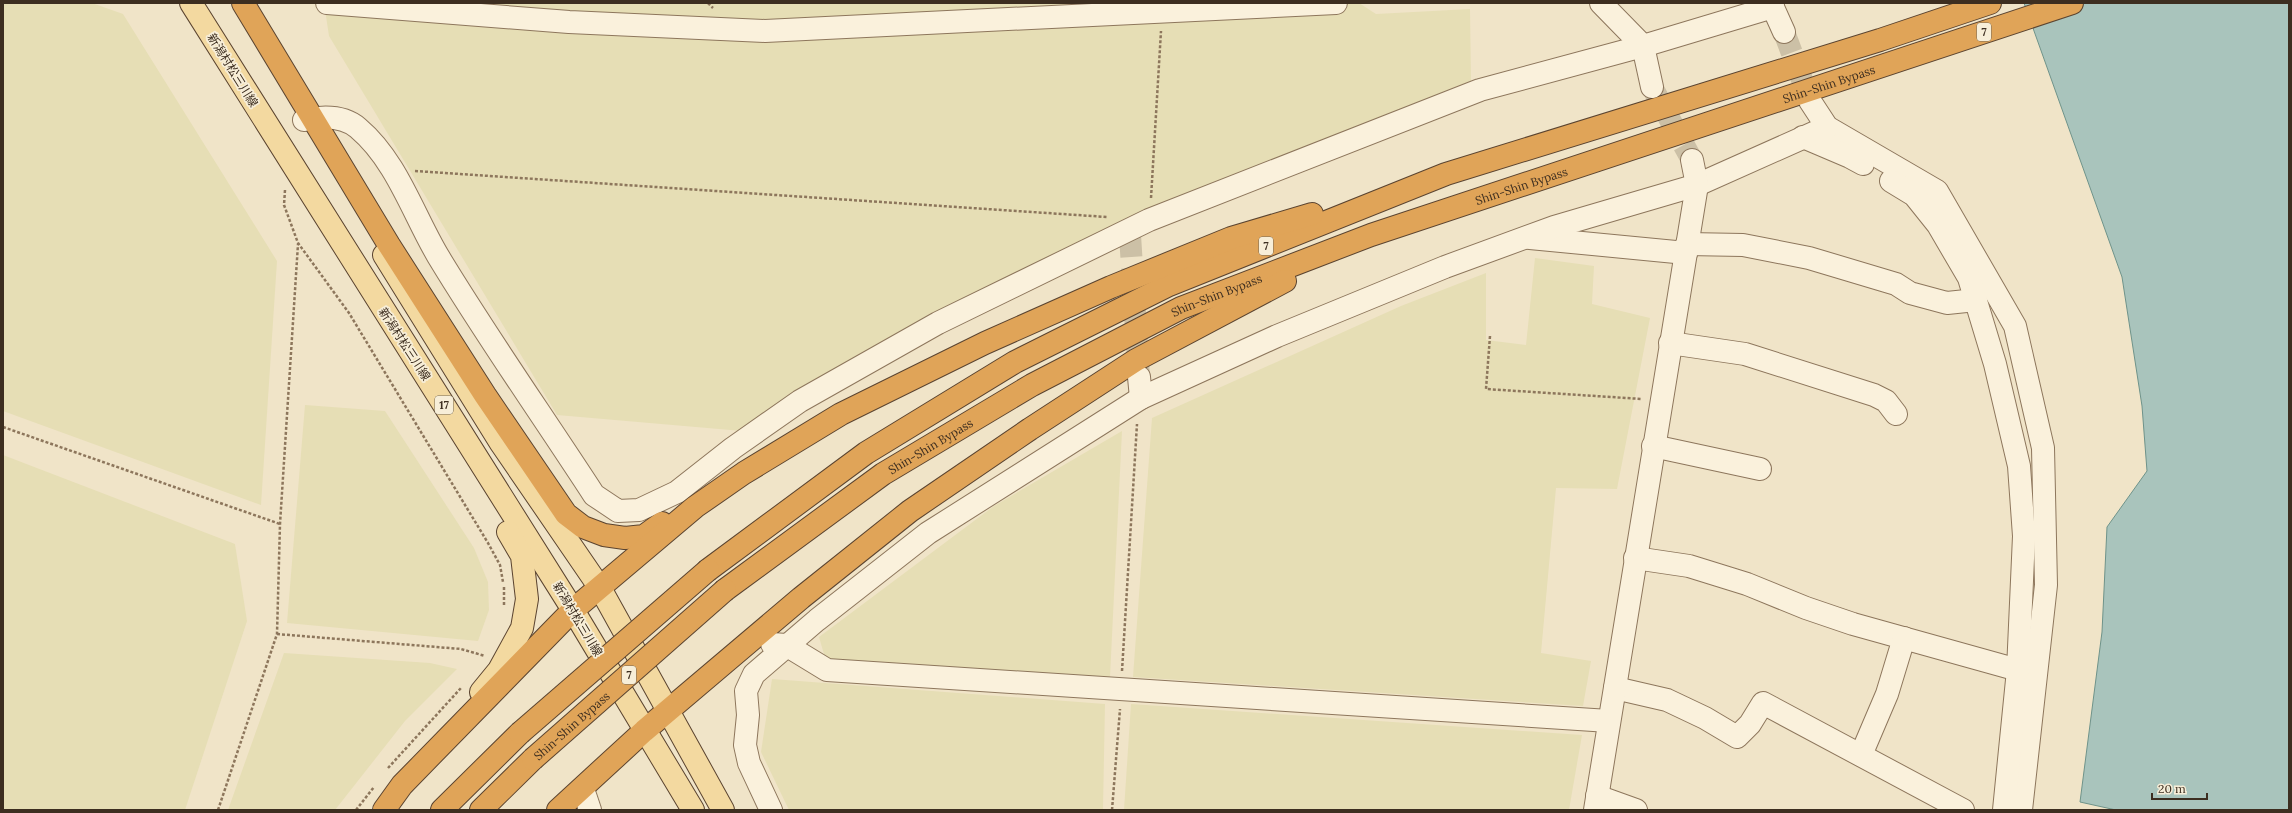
<svg xmlns="http://www.w3.org/2000/svg" width="2292" height="813" font-family="Lora,'Noto Sans JP',serif">
<rect width="100%" height="100%" fill="#f0e4c8"/>
<!-- farmland -->
<g fill="#e6deb5">
<polygon points="3,3 92,3 123,14 277,261 261,505 3,411"/>
<polygon points="324,3 1359,3 1376,14 1470,9 1471,81 1193,191 742,431 557,415 329,36"/>
<polygon points="1535,258 1594,266 1592,304 1650,318 1617,489 1556,488 1541,653 1591,661 1583,706 1133,677 1152,418 1401,306 1486,273 1486,340 1526,345"/>
<polygon points="305,405 385,411 474,548 488,582 489,610 478,641 287,623"/>
<polygon points="1122,431 1110,677 826,661 819,637 994,506"/>
<polygon points="3,455 235,544 247,621 185,810 3,810"/>
<polygon points="284,653 430,663 457,669 405,721 335,810 228,810"/>
<polygon points="772,679 1105,704 1103,810 789,810 761,752"/>
<polygon points="1131,704 1582,735 1569,810 1124,810"/>
</g>
<!-- water -->
<polygon fill="#a9c4bc" stroke="#6f938a" points="2024,3 2289,3 2289,810 2116,810 2080,802 2102,632 2107,527 2147,471 2142,406 2122,277"/>
<g fill="none" stroke-linecap="round" stroke-linejoin="round">
<!-- minor-tunnel -->
<g stroke="#ccc0a6" stroke-width="22" stroke-dasharray="22 11" stroke-linecap="butt">
<polyline points="1784,32 1810,101"/>
<polyline points="1652,87 1692,160"/>
<polyline points="1130,235 1139,377"/>
</g>
<defs>
<g id="minor">
<polyline points="327,3 569,22 765,31 1336,3"/>
<polyline points="1601,3 1643,46 1652,87"/>
<polyline points="1771,3 1784,32"/>
<polyline points="1810,101 1827,127 1937,191 2015,326 2043,448 2046,585 2021,810"/>
<path d="M 304,120 C 323,116 343,115 358,128 C 397,161 413,214 438,256 C 487,337 542,415 594,495 L 618,511 L 639,510 L 677,492 L 733,448 L 800,401 L 938,323 L 1149,220 L 1480,90 L 1643,46 L 1773,7"/>
<polyline points="1803,137 1850,157 1863,164"/>
<polyline points="1891,181 1914,195 1938,225 1969,278 1995,364 2019,466 2024,536 2018,670 2004,810"/>
<polyline points="1530,238 1686,253"/>
<polyline points="1687,244 1743,245 1809,258 1896,284 1910,293 1947,303 1976,300"/>
<polyline points="1670,343 1745,354 1874,395 1886,401 1896,414"/>
<polyline points="1139,377 1141,398"/>
<polyline points="1653,446 1760,469"/>
<polyline points="1635,558 1689,566 1747,584 1806,608 1853,624 2018,670"/>
<polyline points="772,644 786,645 827,670 1609,721"/>
<polyline points="1615,688 1667,700 1705,718 1737,737 1750,724 1763,703 1963,810"/>
<polyline points="1861,755 1887,694 1904,638"/>
<polyline points="583,789 590,810"/>
<polyline points="1597,796 1636,810"/>
<polyline points="771,810 749,763 745,745 748,715 746,691 754,674 817,620 928,533 1141,398 1277,336 1445,267 1554,227 1697,185 1827,127"/>
<polyline points="1595,810 1697,185 1692,160"/>
</g>
<g id="major">
<polyline points="191,3 573,610 693,810"/>
<polyline points="384,255 500,442 600,588 723,810"/>
<polyline points="481,692 499,670 522,628 527,599 522,556 508,532"/>
</g>
<g id="highway">
<polyline points="243,3 389,245 485,395 566,514 583,527 604,535 625,538 644,536 662,523"/>
<polyline points="708,570 866,453 1015,362 1169,285 1446,174 1880,40 1990,3"/>
<path id="s1" d="M 725,590 L 883,474 L 1032,385 L 1181,308 L 1371,235 L 2072,3"/>
<polyline points="384,810 402,785 573,610 695,507 744,473 841,414 985,343 1111,287 1231,238 1312,214"/>
<polyline points="442,810 520,733"/>
<polyline points="481,810 533,759"/>
<polyline points="558,810 644,731 801,598 910,511 1030,429 1136,360 1285,281"/>
</g>
</defs>
<!-- minor casing -->
<use href="#minor" stroke="#8d765c" stroke-width="24"/>
<!-- major casing -->
<use href="#major" stroke="#5b4430" stroke-width="24"/>
<!-- highway casing -->
<use href="#highway" stroke="#5b4430" stroke-width="24"/>
<!-- path -->
<g stroke="#8d765c" stroke-width="2.5" stroke-dasharray="3 2" stroke-linecap="butt">
<polyline points="708,3 713,8"/>
<polyline points="415,171 1107,217"/>
<polyline points="285,190 284,205 298,243 349,313 488,543 500,565 503,582"/>
<polyline points="1151,198 1161,31"/>
<polyline points="1490,336 1486,389 1642,399"/>
<polyline points="3,427 280,524"/>
<polyline points="504,587 504,606"/>
<polyline points="277,634 461,649 485,656"/>
<polyline points="1122,671 1137,424"/>
<polyline points="388,768 461,688"/>
<polyline points="218,810 277,634 280,524 298,244"/>
<polyline points="356,810 374,787"/>
<polyline points="1112,810 1120,709"/>
</g>
<!-- minor -->
<use href="#minor" stroke="#faf1dc" stroke-width="22"/>
<!-- major -->
<use href="#major" stroke="#f3d9a0" stroke-width="22"/>
<!-- highway -->
<use href="#highway" stroke="#e0a458" stroke-width="22"/>
<defs>
<g id="highway-bridge">
<polyline points="520,733 708,570"/>
<path id="s2" d="M 533,759 L 725,590"/>
</g>
</defs>
<!-- highway-bridge casing -->
<use href="#highway-bridge" stroke="#5b4430" stroke-width="24" stroke-linecap="butt"/>
<!-- highway-bridge -->
<use href="#highway-bridge" stroke="#e0a458" stroke-width="22"/>
</g>
<g text-anchor="middle" dominant-baseline="central" stroke-width="3.5" stroke-linejoin="round" paint-order="stroke">
<!-- shield labels -->
<g fill="#f7eed8" stroke="#756857" stroke-width="1">
<rect x="1977" y="23" width="14" height="18" rx="3"/>
<rect x="1259" y="237" width="14" height="18" rx="3"/>
<rect x="435" y="396" width="18" height="18" rx="3"/>
<rect x="622" y="666" width="14" height="18" rx="3"/>
</g>
<g font-size="11" font-weight="bold" fill="#3d2e20">
<text x="1984" y="32">7</text>
<text x="1266" y="246">7</text>
<text x="444" y="405">17</text>
<text x="629" y="675">7</text>
</g>
<!-- street labels -->
<g font-size="12" fill="#3d2e20" stroke="#f7eed8">
<text transform="translate(233 70) rotate(58)">新潟村松三川線</text>
<text stroke="none"><textPath href="#s1" startOffset="1223">Shin-Shin Bypass</textPath></text>
<text stroke="none"><textPath href="#s1" startOffset="899">Shin-Shin Bypass</textPath></text>
<text stroke="none"><textPath href="#s1" startOffset="575">Shin-Shin Bypass</textPath></text>
<text transform="translate(405 344) rotate(57)">新潟村松三川線</text>
<text stroke="none"><textPath href="#s1" startOffset="251">Shin-Shin Bypass</textPath></text>
<text transform="translate(578 619) rotate(59)">新潟村松三川線</text>
<text stroke="none"><textPath href="#s2" startOffset="51">Shin-Shin Bypass</textPath></text>
</g>
</g>
<!-- border -->
<rect width="2292" height="813" fill="none" stroke="#3d2e20" stroke-width="8"/>
<!-- scale -->
<path d="M2152 793v6h55v-6" fill="none" stroke="#3d2e20" stroke-width="2"/>
<text x="2158" y="793" font-size="12" fill="#3d2e20" stroke="#f7eed8" stroke-width="3" paint-order="stroke">20 m</text>
</svg>
